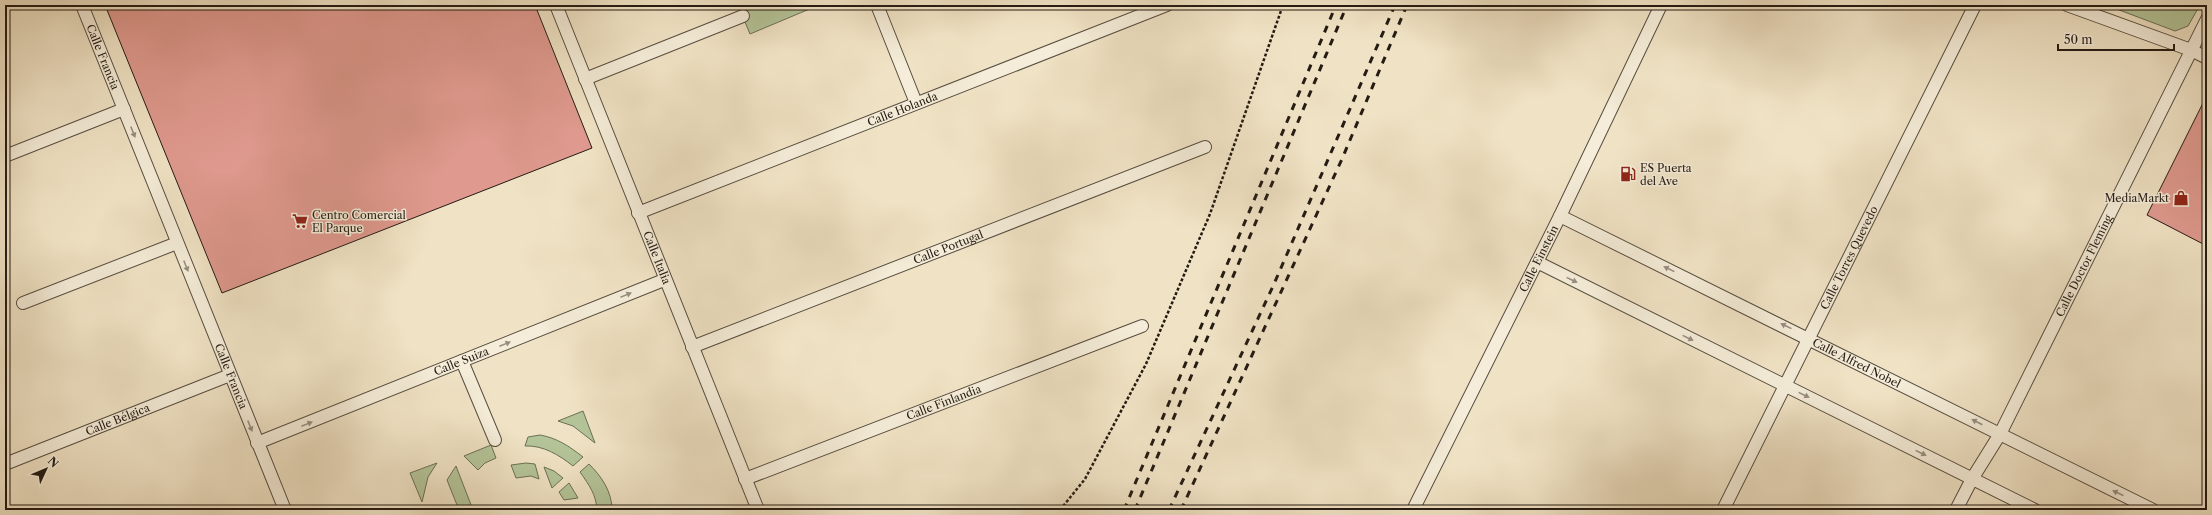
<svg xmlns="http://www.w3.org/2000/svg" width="2212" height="515" font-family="'Libre Caslon Text',serif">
<rect width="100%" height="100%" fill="#f0e3c5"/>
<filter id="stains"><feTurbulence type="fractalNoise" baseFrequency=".005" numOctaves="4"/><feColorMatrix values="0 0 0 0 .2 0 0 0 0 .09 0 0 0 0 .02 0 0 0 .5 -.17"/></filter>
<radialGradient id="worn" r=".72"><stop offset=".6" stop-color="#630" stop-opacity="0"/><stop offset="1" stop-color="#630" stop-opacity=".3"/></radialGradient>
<!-- green -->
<g fill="#b4c599" stroke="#6c7056">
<polygon points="738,5 819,5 750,34"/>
<polygon points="2106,5 2200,5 2188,26 2175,31"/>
<polygon points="583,411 595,443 573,426 558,421"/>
<path d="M 540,435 C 557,438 569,446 583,457 L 573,466 C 559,455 543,445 525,446 L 528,437 Z"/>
<polygon points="491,445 496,458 485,463 478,470 464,456"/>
<polygon points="437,463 428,477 422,502 410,473"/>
<polygon points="526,463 535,464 539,479 531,476 516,478 511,465"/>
<path d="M 589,464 C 601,476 612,491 612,510 L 597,510 C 596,494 589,485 580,472 Z"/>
<polygon points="456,466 473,510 459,510 447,480"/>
<polygon points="544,467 554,471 563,478 552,488"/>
<polygon points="569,483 578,498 564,500 559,492"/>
</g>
<!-- building -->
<g fill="#df998e" stroke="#241b13">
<polygon points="105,5 535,5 592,148 222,293"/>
<polygon points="2207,95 2207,246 2147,215"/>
</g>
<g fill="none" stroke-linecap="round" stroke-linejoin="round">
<defs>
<g id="minor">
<path id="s1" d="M 82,5 L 285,510"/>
<path id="s2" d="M 556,5 L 758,510"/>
<polyline points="877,5 916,103"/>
<polyline points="2067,5 2191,50 2207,58"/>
<polyline points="585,79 743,16"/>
<polyline points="5,156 124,109"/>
<path id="s3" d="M 638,213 L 1167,5"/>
<path id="s4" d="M 1560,216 L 2153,510"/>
<polyline points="1537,262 2035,510"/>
<polyline points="23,303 177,243"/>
<path id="s5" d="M 692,347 L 1205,147"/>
<polyline points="462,361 495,440"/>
<path id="s6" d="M 257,443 L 664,280"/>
<path id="s7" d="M 5,464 L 230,375"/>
<path id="s8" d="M 745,479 L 1142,326"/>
<path id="s9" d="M 1413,510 L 1560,216 L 1661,5"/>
<path id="s10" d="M 1723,510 L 1975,5"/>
<path id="s11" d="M 1956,510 L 1972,479 L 2000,434 L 2207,19"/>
</g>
</defs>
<!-- minor casing -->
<use href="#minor" stroke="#574d40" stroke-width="14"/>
<!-- path -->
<polyline stroke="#241b13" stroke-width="2.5" stroke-dasharray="3 2" stroke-linecap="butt" points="1060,510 1085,479 1146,364 1210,214 1283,5"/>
<!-- minor -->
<use href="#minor" stroke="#f5edd9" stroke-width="12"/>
<!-- rail -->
<g stroke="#241b13" stroke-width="3" stroke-dasharray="7 7" stroke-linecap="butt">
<polyline points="1124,510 1336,5"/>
<polyline points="1135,510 1347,5"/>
<polyline points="1169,510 1274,284 1395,5"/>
<polyline points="1181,510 1342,159 1407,5"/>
</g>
</g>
<!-- one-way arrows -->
<defs><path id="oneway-solid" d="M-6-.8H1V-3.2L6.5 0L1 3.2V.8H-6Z"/></defs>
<g fill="#978e80">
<use href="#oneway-solid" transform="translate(133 132) rotate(68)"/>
<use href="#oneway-solid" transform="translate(186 266) rotate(68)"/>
<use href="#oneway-solid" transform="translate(1669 269) rotate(-154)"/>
<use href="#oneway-solid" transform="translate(1572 280) rotate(26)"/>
<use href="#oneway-solid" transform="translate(626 295) rotate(-22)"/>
<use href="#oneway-solid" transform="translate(1786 326) rotate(-154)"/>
<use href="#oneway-solid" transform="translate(1688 338) rotate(26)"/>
<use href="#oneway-solid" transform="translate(505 344) rotate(-22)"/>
<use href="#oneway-solid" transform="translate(1804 395) rotate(26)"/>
<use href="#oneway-solid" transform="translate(1977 422) rotate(-153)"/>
<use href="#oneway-solid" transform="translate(307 424) rotate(-22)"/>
<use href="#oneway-solid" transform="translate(250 426) rotate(68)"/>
<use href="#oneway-solid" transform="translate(1921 453) rotate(26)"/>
<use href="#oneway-solid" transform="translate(2118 493) rotate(-154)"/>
</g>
<!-- icons -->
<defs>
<symbol id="fuel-bare" viewBox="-9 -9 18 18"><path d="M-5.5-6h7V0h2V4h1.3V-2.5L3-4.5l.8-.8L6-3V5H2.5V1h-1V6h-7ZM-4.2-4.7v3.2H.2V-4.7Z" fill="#8f2418" stroke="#f5edd9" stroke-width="2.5" paint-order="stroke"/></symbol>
<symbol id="shop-bare" viewBox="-9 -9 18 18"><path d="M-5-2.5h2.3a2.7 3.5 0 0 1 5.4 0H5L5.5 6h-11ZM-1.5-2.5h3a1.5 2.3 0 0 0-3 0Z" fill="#8f2418" stroke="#f5edd9" stroke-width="2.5" paint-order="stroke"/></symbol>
<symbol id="supermarket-bare" viewBox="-9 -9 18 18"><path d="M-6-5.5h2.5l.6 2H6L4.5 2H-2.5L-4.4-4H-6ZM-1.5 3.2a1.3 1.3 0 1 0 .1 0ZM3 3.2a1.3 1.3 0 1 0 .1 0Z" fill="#8f2418" stroke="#f5edd9" stroke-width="2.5" paint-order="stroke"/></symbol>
</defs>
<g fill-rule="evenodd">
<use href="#fuel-bare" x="1617" y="163" width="22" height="22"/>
<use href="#shop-bare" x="2170" y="187" width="22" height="22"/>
<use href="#supermarket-bare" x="289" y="210" width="22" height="22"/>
</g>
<g text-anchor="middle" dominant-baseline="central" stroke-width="3" stroke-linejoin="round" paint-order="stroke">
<!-- street labels -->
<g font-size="11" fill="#241b13" stroke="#f5edd9">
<text stroke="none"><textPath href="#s1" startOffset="56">Calle Francia</textPath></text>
<text stroke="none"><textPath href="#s3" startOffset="284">Calle Holanda</textPath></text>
<text stroke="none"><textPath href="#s5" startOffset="275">Calle Portugal</textPath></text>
<text stroke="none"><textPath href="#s2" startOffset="272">Calle Italia</textPath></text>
<text stroke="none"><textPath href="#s9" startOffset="281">Calle Einstein</textPath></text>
<text stroke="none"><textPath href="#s10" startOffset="282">Calle Torres Quevedo</textPath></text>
<text stroke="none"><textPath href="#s11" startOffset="276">Calle Doctor Fleming</textPath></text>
<text stroke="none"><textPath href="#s6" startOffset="220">Calle Suiza</textPath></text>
<text stroke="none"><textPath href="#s4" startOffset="331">Calle Alfred Nobel</textPath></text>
<text stroke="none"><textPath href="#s1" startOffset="400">Calle Francia</textPath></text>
<text stroke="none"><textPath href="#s8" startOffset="213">Calle Finlandia</textPath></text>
<text stroke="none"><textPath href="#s7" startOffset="121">Calle Bélgica</textPath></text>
</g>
<!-- poi labels -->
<g font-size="11" fill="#241b13" stroke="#f5edd9" text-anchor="start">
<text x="1640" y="168">ES Puerta<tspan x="1640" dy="13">del Ave</tspan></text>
<text x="2169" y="198" text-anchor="end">MediaMarkt</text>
<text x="312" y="215">Centro Comercial<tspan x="312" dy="13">El Parque</tspan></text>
</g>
</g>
<!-- margin -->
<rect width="2212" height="515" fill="none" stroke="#f0e3c5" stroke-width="20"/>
<rect x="6" y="6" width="2200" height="503" fill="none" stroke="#241b13" stroke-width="2"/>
<rect x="10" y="10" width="2192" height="495" fill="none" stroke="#241b13"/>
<!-- north arrow -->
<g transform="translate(46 469) rotate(46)" stroke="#f5edd9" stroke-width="3" paint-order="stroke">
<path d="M0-3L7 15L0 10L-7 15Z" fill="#241b13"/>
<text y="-6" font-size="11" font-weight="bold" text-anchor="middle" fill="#241b13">N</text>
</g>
<!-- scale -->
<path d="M2058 44v6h116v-6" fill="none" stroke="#241b13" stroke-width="2"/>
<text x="2064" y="44" font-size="12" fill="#241b13" stroke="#f5edd9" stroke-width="3" paint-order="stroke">50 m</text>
<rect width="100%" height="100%" filter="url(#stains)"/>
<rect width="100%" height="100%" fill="url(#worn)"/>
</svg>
